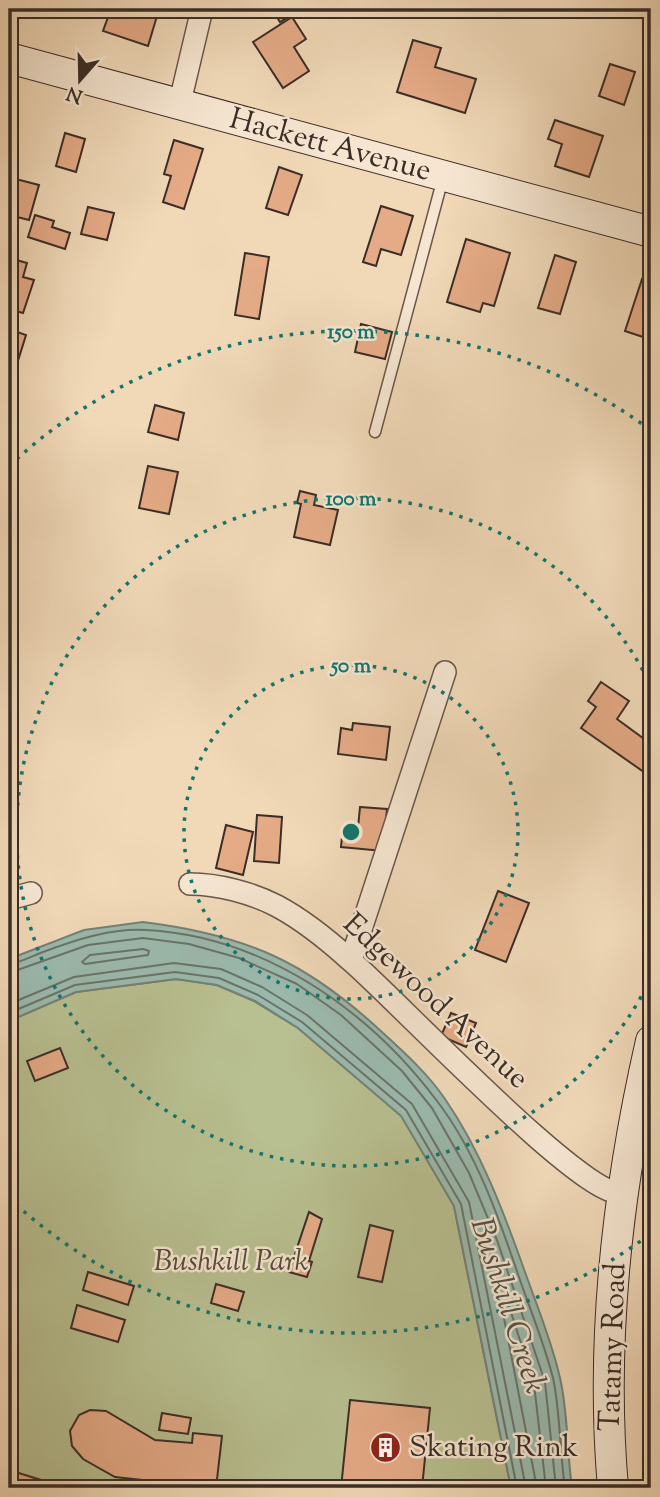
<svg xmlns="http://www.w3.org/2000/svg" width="660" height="1497" font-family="'Sorts Mill Goudy',serif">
<rect width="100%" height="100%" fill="#f1d9b8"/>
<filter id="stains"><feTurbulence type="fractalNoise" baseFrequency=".00286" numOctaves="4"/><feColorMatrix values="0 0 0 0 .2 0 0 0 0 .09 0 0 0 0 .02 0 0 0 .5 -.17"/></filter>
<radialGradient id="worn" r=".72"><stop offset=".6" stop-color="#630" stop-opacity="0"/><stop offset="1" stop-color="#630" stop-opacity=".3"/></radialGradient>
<!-- green -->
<polygon fill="#b8bf90" stroke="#79765c" stroke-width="2" points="176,979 217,985 254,1001 298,1028 402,1116 454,1206 511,1488 9,1488 9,1021 76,992"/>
<!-- water -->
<path fill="#9bbaae" stroke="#748278" stroke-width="2" d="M 143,922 C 247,935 307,962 383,1033 C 405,1053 428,1074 445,1099 C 481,1151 504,1213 525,1272 C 537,1306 552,1342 560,1378 C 568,1412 567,1453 572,1488 L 511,1488 L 454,1206 L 401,1116 L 298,1028 L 255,1001 L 217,985 L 176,979 L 76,992 L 9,1021 L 9,959 L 84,930 Z"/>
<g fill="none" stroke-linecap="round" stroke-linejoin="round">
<!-- shore -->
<g stroke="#6a746a" stroke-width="2">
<polygon points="143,949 149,951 148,955 85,964 82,962 90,955"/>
<path d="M 9,964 C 20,963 32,956 43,952 C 75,940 111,928 146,930 C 263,936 368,1009 437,1101 C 477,1153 500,1221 521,1283 C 532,1314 545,1346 553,1378 C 560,1409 560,1454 565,1488"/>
<polyline points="9,973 88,945 143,938 189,944 239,958 297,984 341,1015 402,1071 432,1108 469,1173 497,1240 545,1382 556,1488"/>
<polyline points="9,1004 74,977 174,963 221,969 262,987 307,1015 412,1104 469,1202 526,1488"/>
<polyline points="9,1013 75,985 175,972 219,978 258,995 302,1022 406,1110 461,1204 517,1488"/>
<polyline points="537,1488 502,1308 505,1304 509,1306 534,1384 546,1488"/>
</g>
</g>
<!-- building -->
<g fill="#e5ab87" stroke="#3a2d27" stroke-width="2">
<polygon points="111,9 144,9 143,12 157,16 148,46 103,31"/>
<polygon points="272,9 301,9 280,22"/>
<polygon points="292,17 306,39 294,47 309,71 283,88 253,42"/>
<polygon points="413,40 441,48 435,67 476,79 465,113 397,92"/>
<polygon points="610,64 635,72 624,105 599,96"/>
<polygon points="555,120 603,136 589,177 555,166 562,144 548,139"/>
<polygon points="65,133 85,139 76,172 56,166"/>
<polygon points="174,140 203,149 184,209 163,202 171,176 164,174"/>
<polygon points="279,167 302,175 288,215 266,208"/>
<polygon points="12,178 39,185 29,220 9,215"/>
<polygon points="381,206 413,216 401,255 381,249 376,266 363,262"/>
<polygon points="88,207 114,213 107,240 81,234"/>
<polygon points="35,215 54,221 52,227 70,233 65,249 28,237"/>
<polygon points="466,239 510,253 494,306 483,303 480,312 447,302"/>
<polygon points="245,253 269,257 259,319 235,315"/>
<polygon points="555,255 576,262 560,314 538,308"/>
<polygon points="9,258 27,263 23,277 34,280 23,313 9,309"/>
<polygon points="642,279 651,282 651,323 646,338 625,331"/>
<polygon points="361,324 392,332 385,359 355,352"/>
<polygon points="9,329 26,335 11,383 9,382"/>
<polygon points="155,405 184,413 178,440 148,432"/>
<polygon points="148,466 178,472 169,514 139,508"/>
<polygon points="300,491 316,495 314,505 338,510 330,545 294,537 301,504 297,503"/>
<polygon points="601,682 629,701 617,719 651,744 651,777 581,728 596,707 588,701"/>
<polygon points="353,723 390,727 386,760 338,754 341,728 352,730"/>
<polygon points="360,807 387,809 383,851 341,847 343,826 358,828"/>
<polygon points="257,815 282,817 279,863 254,861"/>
<polygon points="226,825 253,832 243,875 216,868"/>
<polygon points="498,891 529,903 506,962 475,950"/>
<polygon points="451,1013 476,1023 466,1047 441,1036"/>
<polygon points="60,1048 68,1068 35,1081 27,1061"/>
<polygon points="309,1212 322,1219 309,1261 312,1262 307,1277 289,1272"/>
<polygon points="370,1225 393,1231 382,1282 358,1277"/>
<polygon points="88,1272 134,1286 128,1305 83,1290"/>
<polygon points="216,1284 244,1292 238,1311 211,1303"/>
<polygon points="77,1305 125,1320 118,1342 71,1328"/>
<polygon points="350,1400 430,1408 422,1488 341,1488"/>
<polygon points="90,1410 106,1411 155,1440 192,1443 193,1433 222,1436 216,1488 115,1477 83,1459 72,1446 70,1431 79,1415"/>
<polygon points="162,1413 191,1418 188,1434 159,1430"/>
<polygon points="9,1470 54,1484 53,1488 9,1488"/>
</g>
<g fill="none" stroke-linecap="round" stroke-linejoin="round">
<defs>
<polyline id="lane" points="375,432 443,178"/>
<g id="street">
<polyline points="179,106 202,9"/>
<path d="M 190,884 C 218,884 252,893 277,906 C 303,920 328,940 350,960 C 392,995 584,1200 622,1193"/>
<polyline points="9,899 31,893"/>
<polyline points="351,960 445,672"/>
</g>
<g id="secondary">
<polyline points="9,58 651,232"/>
<path d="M 613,1488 C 600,1339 618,1186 651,1041"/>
</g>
</defs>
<!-- lane casing -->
<use href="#lane" stroke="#68584b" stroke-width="13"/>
<!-- street casing -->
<use href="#street" stroke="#68584b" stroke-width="24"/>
<!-- secondary casing -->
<use href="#secondary" stroke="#3a2d27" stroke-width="32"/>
<!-- lane -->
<use href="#lane" stroke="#f6e6d1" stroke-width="10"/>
<!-- street -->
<use href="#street" stroke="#f6e6d1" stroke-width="21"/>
<!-- secondary -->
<use href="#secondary" stroke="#f6e6d1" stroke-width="30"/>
</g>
<!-- distance rings -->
<g fill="none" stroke="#0f766e" stroke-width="3.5" stroke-dasharray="3.5 7">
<circle cx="351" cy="832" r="167"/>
<path d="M651 978A334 334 0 1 1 651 686"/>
<path d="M649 1235A501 501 0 0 1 9 1198M9 466A501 501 0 0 1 649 429"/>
</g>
<!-- icons -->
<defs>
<symbol id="building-disc" viewBox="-11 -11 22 22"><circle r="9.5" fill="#8f2418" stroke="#f6e6d1"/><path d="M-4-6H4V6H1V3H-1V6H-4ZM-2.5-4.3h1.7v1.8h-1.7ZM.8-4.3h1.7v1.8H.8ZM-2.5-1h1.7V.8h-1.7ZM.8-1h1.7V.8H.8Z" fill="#fff"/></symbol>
</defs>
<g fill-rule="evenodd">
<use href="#building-disc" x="368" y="1430" width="35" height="35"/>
</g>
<g text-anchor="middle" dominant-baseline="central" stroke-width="5" stroke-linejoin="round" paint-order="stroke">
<!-- street labels -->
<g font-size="30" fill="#3a2d27" stroke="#f6e6d1">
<text transform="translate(330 146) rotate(15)">Hackett Avenue</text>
<text transform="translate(435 1002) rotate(43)">Edgewood Avenue</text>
<text transform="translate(614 1347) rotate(-88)">Tatamy Road</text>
</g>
<!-- park labels -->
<g font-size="30" font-style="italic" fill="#534a3c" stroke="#f6e6d1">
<text x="231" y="1262">Bushkill Park</text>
</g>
<!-- poi labels -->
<g font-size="30" fill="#3a2d27" stroke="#f6e6d1" text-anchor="start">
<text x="409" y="1448">Skating Rink</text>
</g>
<!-- water labels -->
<g font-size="32" font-style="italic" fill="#525049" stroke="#f6e6d1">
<text transform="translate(507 1306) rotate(72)">Bushkill Creek</text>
</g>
</g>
<circle cx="351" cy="832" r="10" fill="#0f766e" stroke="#f6e6d1" stroke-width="3.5"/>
<g font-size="21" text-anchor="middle" font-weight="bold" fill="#0f766e" stroke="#f6e6d1" stroke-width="5" stroke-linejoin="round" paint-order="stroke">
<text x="351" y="338">150 m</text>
<text x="351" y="505">100 m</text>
<text x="351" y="672">50 m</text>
</g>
<!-- margin -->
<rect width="660" height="1497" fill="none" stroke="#f1d9b8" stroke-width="35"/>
<rect x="10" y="10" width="639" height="1476" fill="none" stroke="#3a2d27" stroke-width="3.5"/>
<rect x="18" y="18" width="625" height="1462" fill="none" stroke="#3a2d27" stroke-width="2"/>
<!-- north arrow -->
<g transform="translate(80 80) rotate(200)" stroke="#f6e6d1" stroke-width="5" paint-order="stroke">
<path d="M0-5L12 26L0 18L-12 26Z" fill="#3a2d27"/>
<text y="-10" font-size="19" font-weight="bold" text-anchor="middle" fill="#3a2d27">N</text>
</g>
<rect width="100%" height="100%" filter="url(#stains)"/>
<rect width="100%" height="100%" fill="url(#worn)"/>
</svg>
